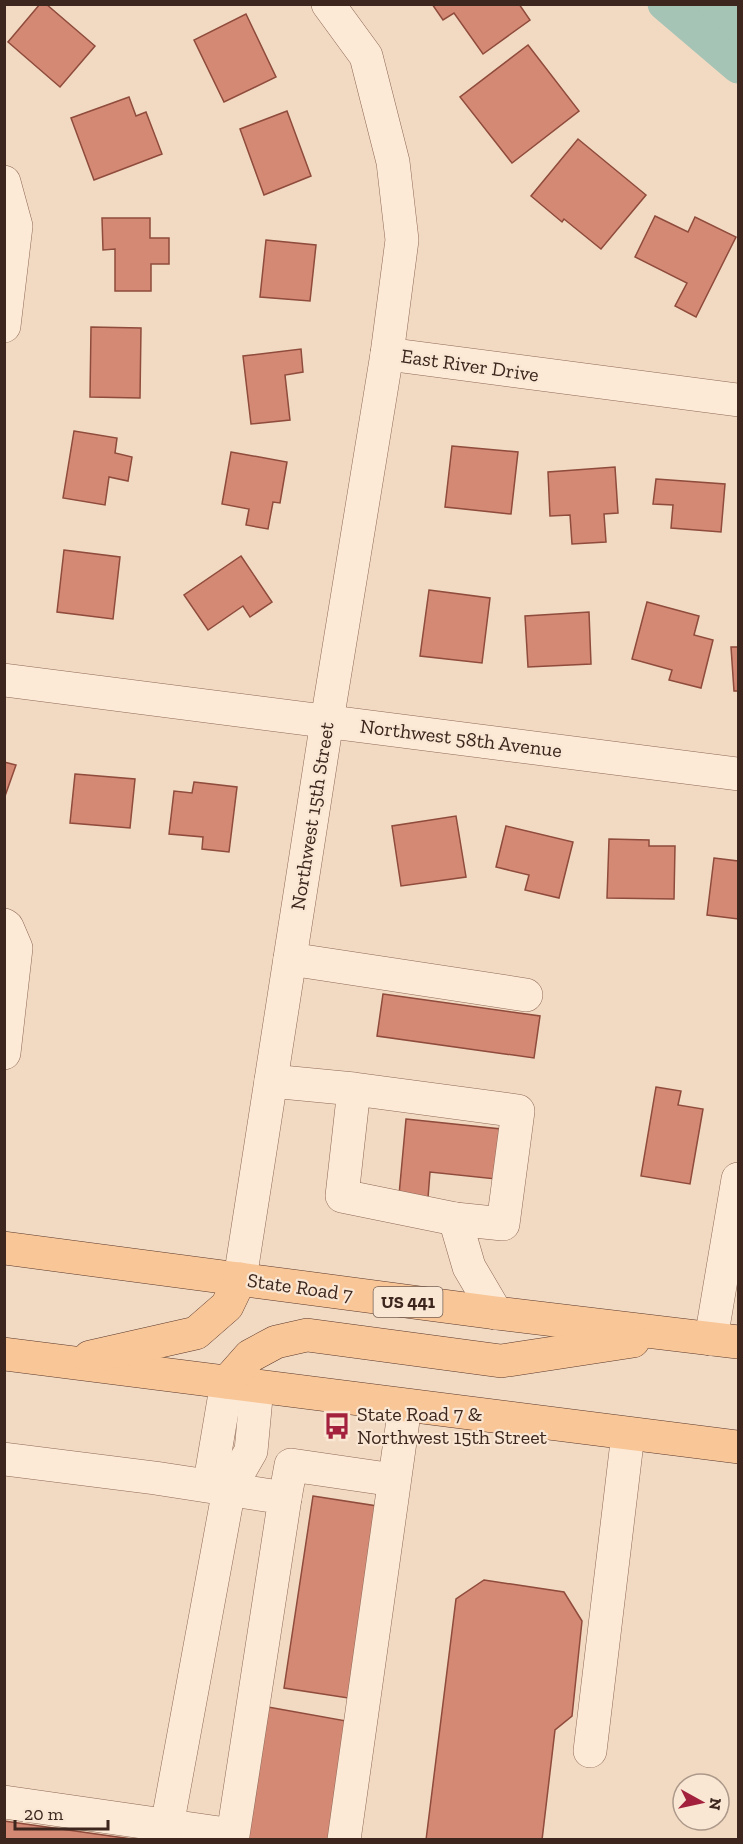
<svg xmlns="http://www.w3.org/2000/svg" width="743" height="1844" font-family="'Zilla Slab',serif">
<rect width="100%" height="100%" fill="#f2dac2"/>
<!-- water -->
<polygon fill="#a5c4b5" stroke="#6a9481" stroke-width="1.5" points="664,5 738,5 738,67"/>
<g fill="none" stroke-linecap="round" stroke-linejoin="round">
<!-- canal -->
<polyline stroke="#a5c4b5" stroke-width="33" points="664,4 738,67"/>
</g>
<!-- building -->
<g fill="#d48975" stroke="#8f4b3b" stroke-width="1.5">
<polygon points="40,4 46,4 95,46 60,87 8,42"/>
<polygon points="432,4 519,4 530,20 483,54 454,13 443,20"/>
<polygon points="246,14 276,77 224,102 194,40"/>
<polygon points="528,45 579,111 512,163 460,97"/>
<polygon points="129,97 136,116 146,112 162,154 94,180 71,118"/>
<polygon points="287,111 311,176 264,195 240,129"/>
<polygon points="578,139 646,195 601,249 564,219 562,222 531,196"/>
<polygon points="655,216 688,232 695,217 736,237 696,317 675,306 687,283 635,257"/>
<polygon points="102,218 150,218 150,238 169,238 169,264 151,264 151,291 115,291 115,249 103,250"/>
<polygon points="266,240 316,245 310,301 260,297"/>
<polygon points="91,327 141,328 140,398 90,397"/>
<polygon points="301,349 303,372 285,375 290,420 251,424 243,356"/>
<polygon points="74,431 117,438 115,453 132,457 128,481 109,477 105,505 63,498"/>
<polygon points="452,446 518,452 511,514 445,507"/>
<polygon points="231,452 287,462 280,503 273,502 268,529 246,525 249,509 222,504"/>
<polygon points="615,467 618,513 604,514 606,542 572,544 570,515 550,516 548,472"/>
<polygon points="656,479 725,484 721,532 671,528 673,505 653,504"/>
<polygon points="64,550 120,557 113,619 57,612"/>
<polygon points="241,556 272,602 250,617 243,606 208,630 184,595"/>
<polygon points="429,590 490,598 482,663 420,656"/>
<polygon points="647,602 699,616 694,635 713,640 701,688 669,680 672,670 632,659"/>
<polygon points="589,612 591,664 528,667 525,616"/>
<polygon points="731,647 738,647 738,691 734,691"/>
<polygon points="4,762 16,765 4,799"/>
<polygon points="75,774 135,779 130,828 70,823"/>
<polygon points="194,782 237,787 229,852 202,849 203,837 169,834 174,791 192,793"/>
<polygon points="456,816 466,877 401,886 392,826"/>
<polygon points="506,826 573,842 559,898 525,890 529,875 496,867"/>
<polygon points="609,839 649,840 649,846 675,846 674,899 607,898"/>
<polygon points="714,858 738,861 738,919 707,915"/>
<polygon points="383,994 540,1016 534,1058 377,1036"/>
<polygon points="656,1087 681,1091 678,1105 703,1109 690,1184 641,1176"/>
<polygon points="406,1119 501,1129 496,1179 430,1172 428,1198 399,1195"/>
<polygon points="313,1496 377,1506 348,1698 284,1688"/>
<polygon points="484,1580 564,1592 582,1621 572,1716 555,1730 542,1840 426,1840 456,1599"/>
<polygon points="268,1707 352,1722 335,1840 241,1840"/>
<polygon points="4,1821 139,1840 4,1840"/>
</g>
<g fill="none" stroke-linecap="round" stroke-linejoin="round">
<defs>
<g id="minor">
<polyline points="4,182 16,226 4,326"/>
<polyline points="387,354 738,400"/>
<polyline points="4,680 738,774"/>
<polyline points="4,925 7,927 16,948 4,1053"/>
<polyline points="290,959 526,995"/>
<polyline points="271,1081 354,1089 518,1111 503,1224 455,1219 342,1196 354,1089"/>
<polyline points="455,1219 469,1267 496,1313"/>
<polyline points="240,1279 327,721 387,354 402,240 393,162 366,56 328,4"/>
<polyline points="711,1339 738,1179"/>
<polyline points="227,1382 212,1470 229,1489"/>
<polyline points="4,1459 155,1478 285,1498 233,1835 4,1802"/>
<polyline points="285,1498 291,1465 394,1480"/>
<polyline points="590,1751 628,1434"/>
<polyline points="167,1826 229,1489 251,1451 257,1387"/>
<polyline points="344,1840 405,1406"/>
</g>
<g id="major">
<polyline points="4,1248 496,1313 738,1342"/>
<polyline points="4,1354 738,1447"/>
<polyline points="90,1357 196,1333 227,1306 240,1279"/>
<polyline points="227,1382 250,1356 276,1342 307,1335 501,1361 633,1341"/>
</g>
</defs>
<!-- minor casing -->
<use href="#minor" stroke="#8e6957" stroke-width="34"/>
<!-- major casing -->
<use href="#major" stroke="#5b382c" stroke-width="34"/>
<!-- minor -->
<use href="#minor" stroke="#fce9d6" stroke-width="33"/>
<!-- major -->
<use href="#major" stroke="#f8c697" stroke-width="33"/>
</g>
<!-- icons -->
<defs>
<symbol id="bus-bare" viewBox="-9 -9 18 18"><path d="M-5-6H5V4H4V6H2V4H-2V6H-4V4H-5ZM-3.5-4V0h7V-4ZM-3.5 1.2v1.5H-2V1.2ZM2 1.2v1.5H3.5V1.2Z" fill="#a3213d" stroke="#f9e6d3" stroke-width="2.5" paint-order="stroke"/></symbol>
</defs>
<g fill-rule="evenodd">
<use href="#bus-bare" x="318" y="1407" width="38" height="38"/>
</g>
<g text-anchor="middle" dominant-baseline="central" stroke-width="4.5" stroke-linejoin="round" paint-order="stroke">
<!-- shield labels -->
<rect fill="#f9e6d3" stroke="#756054" stroke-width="1.5" x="373.5" y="1287" width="69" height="30" rx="4.5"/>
<g font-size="18" font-weight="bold" fill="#3c261d">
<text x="408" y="1302">US 441</text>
</g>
<!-- street labels -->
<g font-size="20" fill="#3c261d" stroke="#f9e6d3">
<text transform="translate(470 365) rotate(8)">East River Drive</text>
<text transform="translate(461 738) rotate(7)">Northwest 58th Avenue</text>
<text transform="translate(312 816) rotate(-81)">Northwest 15th Street</text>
<text transform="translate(300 1287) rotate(8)">State Road 7</text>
</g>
<!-- poi labels -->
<g font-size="20" fill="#3c261d" stroke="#f9e6d3" text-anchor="start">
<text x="357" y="1414">State Road 7 &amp;<tspan x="357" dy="23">Northwest 15th Street</tspan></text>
</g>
</g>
<!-- border -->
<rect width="743" height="1844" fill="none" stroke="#3c261d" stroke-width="12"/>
<!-- north arrow -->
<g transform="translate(701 1802) rotate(98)"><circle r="28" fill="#f9e6d3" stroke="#ad998a" stroke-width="1.5"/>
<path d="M0-4.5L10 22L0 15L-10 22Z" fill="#a3213d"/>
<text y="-9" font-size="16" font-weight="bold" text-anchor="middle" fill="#3c261d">N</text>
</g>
<!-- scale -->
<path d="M15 1820v9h93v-9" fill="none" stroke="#3c261d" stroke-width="3"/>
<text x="24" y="1820" font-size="18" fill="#3c261d" stroke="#f9e6d3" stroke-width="4.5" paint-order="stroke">20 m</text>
</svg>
